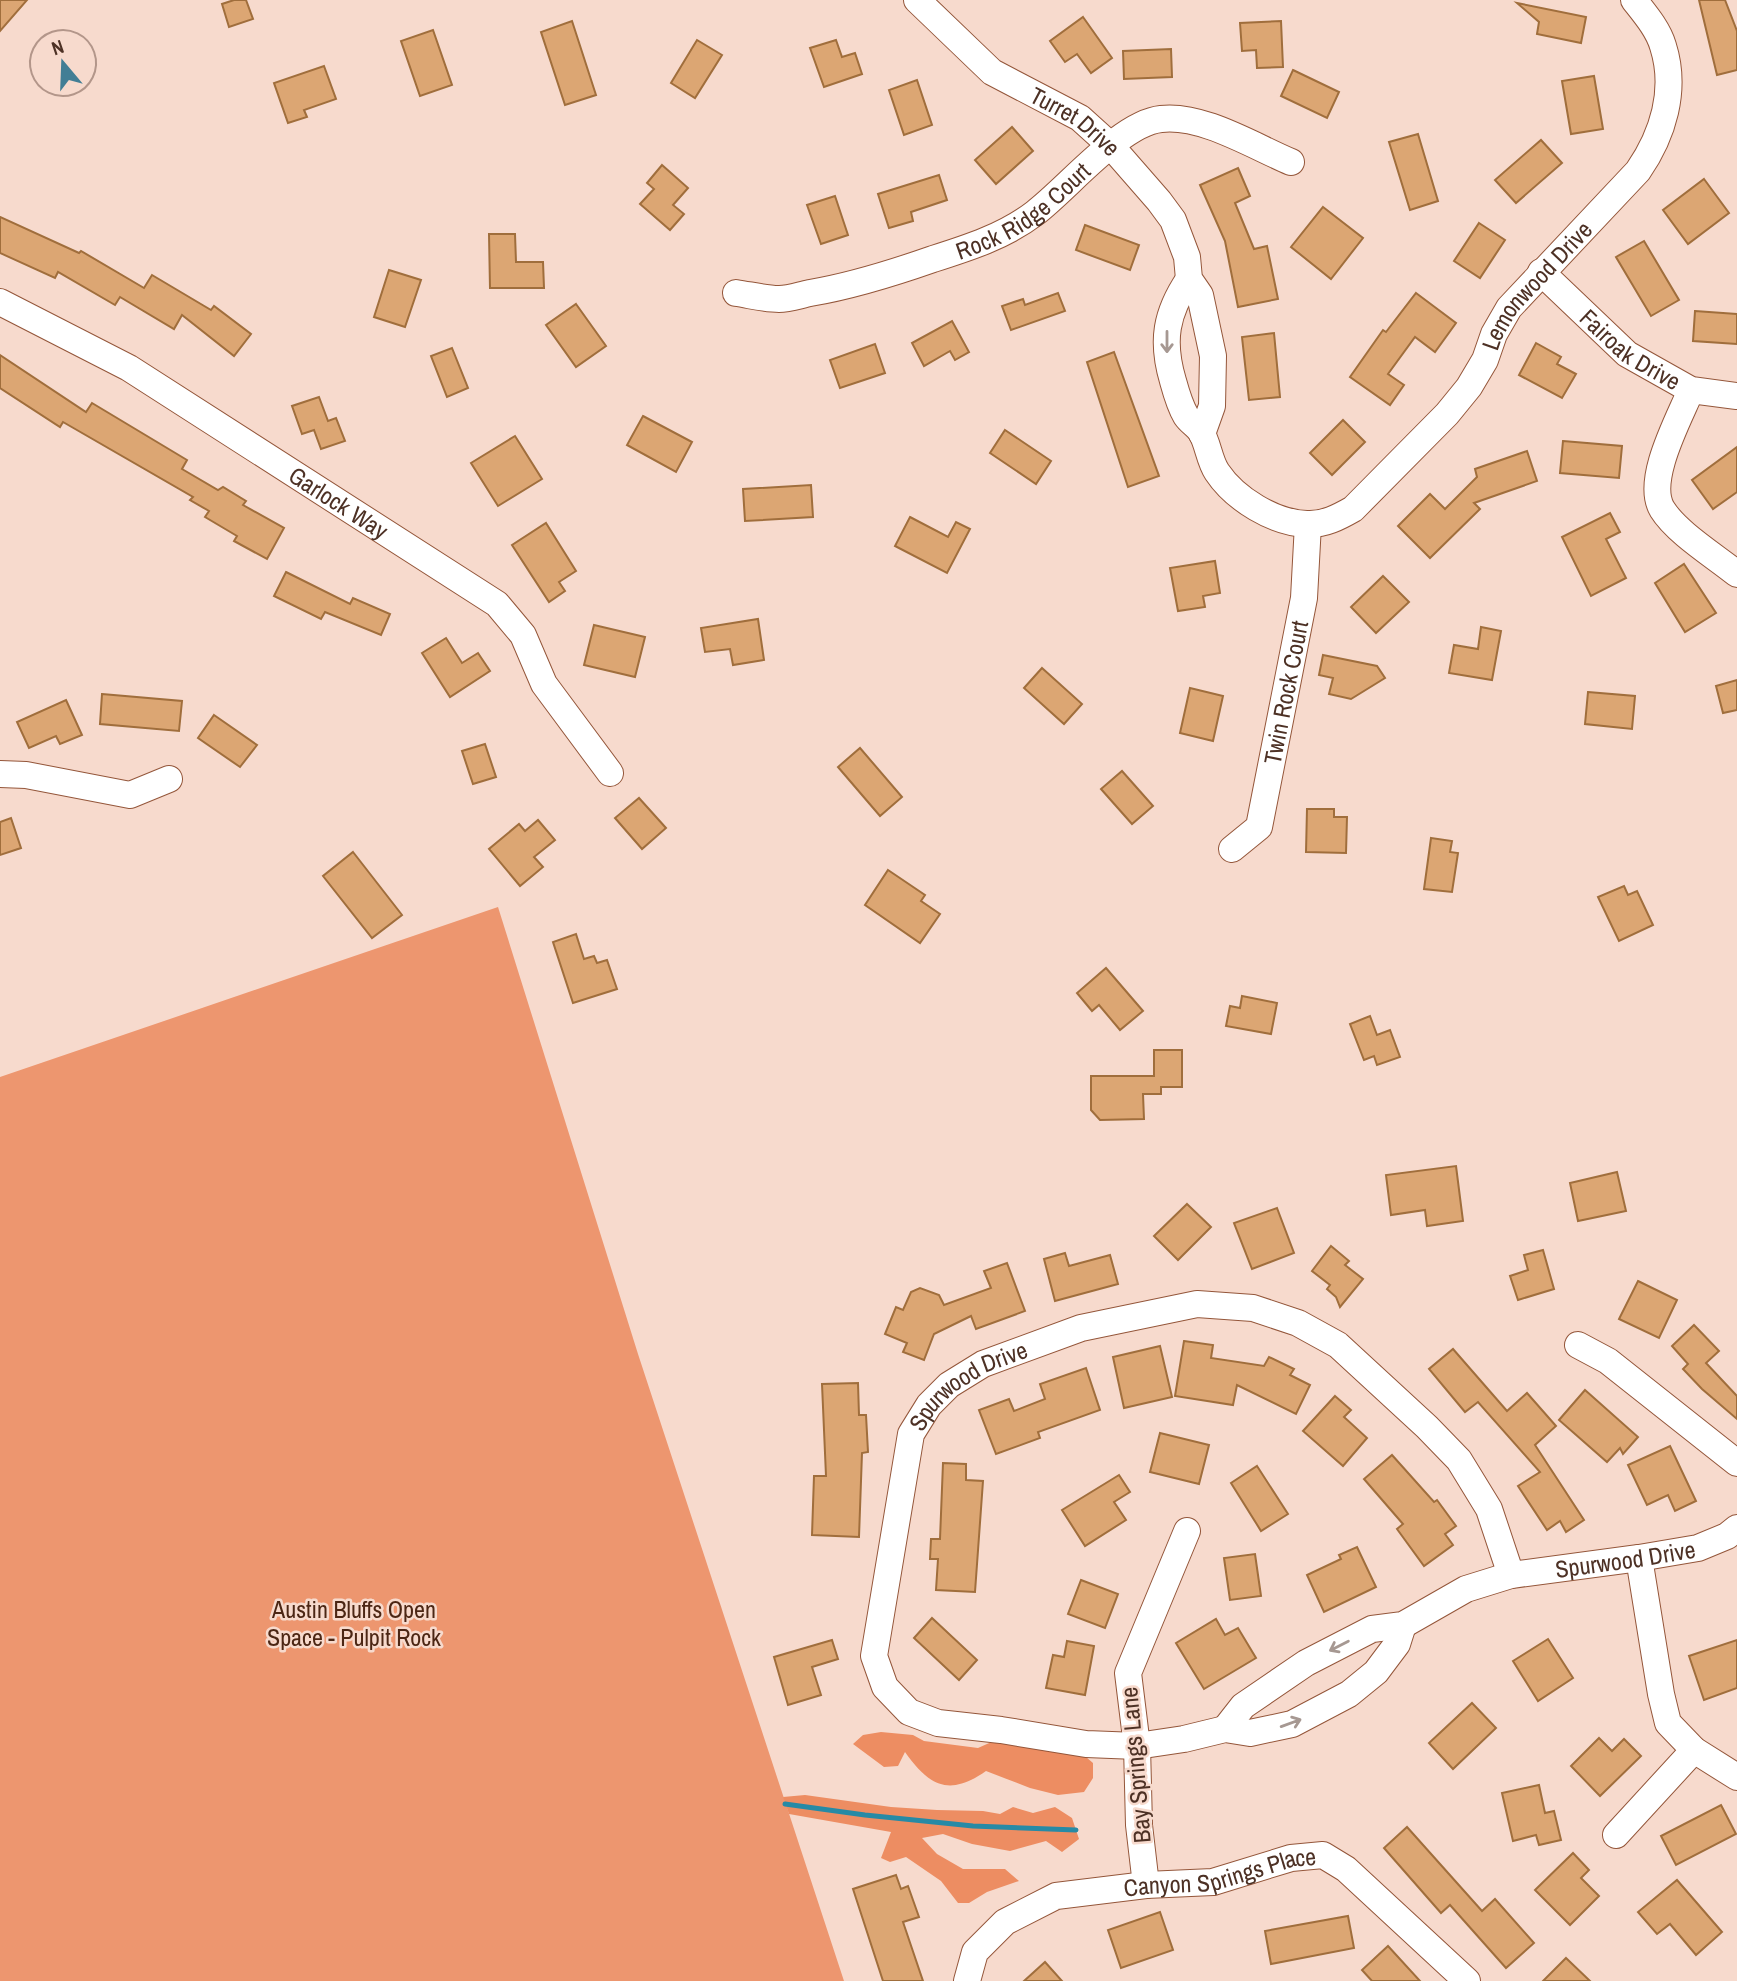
<svg xmlns="http://www.w3.org/2000/svg" width="1737" height="1981" font-family="'Archivo Narrow',sans-serif">
<rect width="100%" height="100%" fill="#f7dacd"/>
<!-- green -->
<polygon fill="#ed966f" points="498,907 638,1354 844,1981 0,1981 0,1077"/>
<!-- forest -->
<g fill="#ed8d62">
<path d="M 881,1732 L 913,1735 L 924,1741 L 978,1748 L 996,1740 L 1079,1751 L 1093,1763 L 1093,1778 L 1084,1792 L 1058,1795 L 1030,1788 L 986,1771 C 949,1797 929,1786 905,1752 L 898,1766 L 884,1767 L 853,1744 L 863,1735 Z"/>
<polygon points="805,1795 891,1807 937,1810 983,1811 1000,1814 1013,1807 1033,1813 1055,1807 1072,1818 1079,1839 1062,1852 1046,1841 1010,1851 972,1844 943,1834 922,1838 937,1854 963,1869 1005,1869 1019,1881 987,1892 969,1903 958,1903 941,1881 906,1857 890,1862 881,1858 891,1832 789,1814 783,1797"/>
</g>
<g fill="none" stroke-linecap="round" stroke-linejoin="round">
<!-- stream -->
<polyline stroke="#278aa5" stroke-width="5" points="785,1804 865,1815 973,1826 1076,1830"/>
</g>
<!-- building -->
<g fill="#dca673" stroke="#a06e3c" stroke-width="2">
<polygon points="0,0 27,0 0,31"/>
<polygon points="234,0 246,0 253,19 229,27 222,4"/>
<polygon points="1699,0 1725,0 1737,31 1737,70 1717,75"/>
<polygon points="1517,3 1586,17 1581,43 1537,34 1539,22"/>
<polygon points="1083,17 1112,58 1091,73 1077,54 1065,62 1050,41"/>
<polygon points="572,21 596,95 565,105 541,32"/>
<polygon points="1281,21 1283,67 1257,68 1256,50 1242,51 1240,23"/>
<polygon points="433,30 452,85 420,96 401,41"/>
<polygon points="697,40 722,55 695,98 671,83"/>
<polygon points="836,40 842,57 855,53 862,74 824,87 810,48"/>
<polygon points="1171,49 1172,77 1124,79 1123,51"/>
<polygon points="324,66 336,99 304,110 307,117 288,123 274,83"/>
<polygon points="1293,70 1339,92 1327,118 1281,96"/>
<polygon points="1594,76 1603,129 1571,134 1562,81"/>
<polygon points="917,80 932,125 904,135 889,90"/>
<polygon points="1012,127 1033,151 996,184 975,160"/>
<polygon points="1418,134 1438,201 1410,210 1389,142"/>
<polygon points="1541,140 1562,163 1516,203 1495,180"/>
<polygon points="662,165 688,188 673,205 684,214 670,230 640,204 654,189 647,183"/>
<polygon points="1238,168 1250,196 1235,203 1254,249 1267,246 1278,299 1238,307 1225,241 1200,185"/>
<polygon points="939,175 947,200 911,212 913,221 889,228 878,194"/>
<polygon points="1704,179 1729,213 1688,244 1663,210"/>
<polygon points="835,196 848,235 821,244 807,205"/>
<polygon points="1323,207 1363,238 1331,279 1291,247"/>
<polygon points="0,217 79,253 81,251 144,288 152,275 211,310 214,306 251,334 234,356 182,315 174,329 120,297 115,305 58,272 55,278 0,253"/>
<polygon points="1479,223 1505,240 1480,278 1454,261"/>
<polygon points="1085,225 1139,245 1130,270 1076,250"/>
<polygon points="489,234 515,234 516,262 543,262 544,288 490,288"/>
<polygon points="1644,241 1679,300 1651,316 1616,257"/>
<polygon points="389,270 421,280 405,327 374,317"/>
<polygon points="1058,293 1065,311 1011,330 1002,306 1023,299 1025,305"/>
<polygon points="1416,293 1456,323 1435,352 1415,337 1388,374 1404,385 1390,405 1350,377 1383,330 1386,332"/>
<polygon points="576,304 606,346 576,367 546,325"/>
<polygon points="1695,311 1737,314 1737,344 1693,341"/>
<polygon points="952,321 969,352 955,360 950,351 924,366 912,343"/>
<polygon points="1274,333 1280,397 1249,400 1242,337"/>
<polygon points="1536,343 1561,357 1557,364 1576,374 1562,398 1519,375"/>
<polygon points="875,344 885,373 840,388 830,360"/>
<polygon points="452,348 468,388 447,397 431,356"/>
<polygon points="1114,352 1159,476 1128,487 1087,362"/>
<polygon points="0,355 86,412 92,403 187,460 182,469 218,490 223,487 246,501 243,505 284,528 267,559 234,541 237,536 205,517 209,511 190,500 193,497 63,422 60,427 0,388"/>
<polygon points="319,397 328,421 336,418 345,441 321,449 314,430 302,434 292,406"/>
<polygon points="643,416 692,442 676,472 627,445"/>
<polygon points="1343,420 1365,442 1332,475 1310,453"/>
<polygon points="1005,430 1051,461 1036,484 990,453"/>
<polygon points="515,436 542,479 498,506 471,463"/>
<polygon points="1563,441 1622,446 1619,478 1560,473"/>
<polygon points="1737,447 1737,492 1713,509 1692,480"/>
<polygon points="1527,451 1537,481 1474,503 1480,509 1430,558 1398,526 1430,494 1445,509 1477,477 1475,469"/>
<polygon points="811,485 813,517 745,521 743,489"/>
<polygon points="1610,513 1620,532 1606,539 1626,578 1591,596 1562,537"/>
<polygon points="910,517 948,537 956,522 970,529 947,573 895,546"/>
<polygon points="546,523 576,571 559,582 565,591 549,602 512,545"/>
<polygon points="1215,561 1220,593 1203,596 1205,607 1178,611 1170,568"/>
<polygon points="1684,564 1716,613 1685,632 1655,583"/>
<polygon points="286,572 350,604 353,598 390,614 381,635 325,612 321,619 274,596"/>
<polygon points="1383,576 1409,602 1376,633 1351,607"/>
<polygon points="758,619 764,660 733,665 730,649 705,652 701,628"/>
<polygon points="594,625 645,637 635,677 584,665"/>
<polygon points="1481,627 1501,631 1492,680 1449,673 1454,645 1478,649"/>
<polygon points="446,638 462,663 478,653 490,671 450,697 422,653"/>
<polygon points="1323,655 1377,666 1385,678 1351,699 1329,694 1333,678 1319,675"/>
<polygon points="1042,668 1082,704 1064,724 1024,688"/>
<polygon points="1737,680 1737,710 1723,713 1716,686"/>
<polygon points="1190,688 1223,696 1213,741 1180,733"/>
<polygon points="1588,692 1635,696 1632,729 1585,724"/>
<polygon points="102,694 182,701 179,731 100,724"/>
<polygon points="66,700 82,735 60,744 56,736 29,748 17,722"/>
<polygon points="214,715 257,745 240,767 198,738"/>
<polygon points="485,744 496,777 473,784 462,751"/>
<polygon points="860,748 902,797 880,816 838,767"/>
<polygon points="1122,771 1153,806 1132,824 1101,789"/>
<polygon points="639,798 666,828 642,849 615,818"/>
<polygon points="1307,809 1334,809 1334,817 1347,817 1346,853 1306,852"/>
<polygon points="11,818 21,848 0,855 0,822"/>
<polygon points="538,820 555,840 534,857 543,867 520,886 489,849 519,824 525,831"/>
<polygon points="1431,838 1452,841 1450,852 1458,853 1452,892 1424,889"/>
<polygon points="353,852 402,915 372,938 323,876"/>
<polygon points="888,870 925,895 921,901 940,914 920,943 865,905"/>
<polygon points="1624,886 1628,895 1637,891 1653,925 1619,941 1598,897"/>
<polygon points="576,934 584,959 594,956 597,963 607,960 617,989 573,1003 553,942"/>
<polygon points="1106,968 1143,1011 1120,1030 1099,1005 1092,1011 1077,993"/>
<polygon points="1242,996 1277,1003 1271,1034 1226,1026 1230,1006 1240,1008"/>
<polygon points="1370,1016 1377,1035 1390,1030 1400,1057 1377,1065 1374,1056 1364,1060 1350,1024"/>
<polygon points="1154,1050 1182,1050 1182,1087 1161,1087 1161,1094 1143,1094 1144,1119 1100,1120 1091,1110 1091,1076 1154,1076"/>
<polygon points="1456,1166 1463,1221 1427,1226 1425,1210 1391,1215 1386,1175"/>
<polygon points="1617,1172 1626,1211 1578,1221 1570,1183"/>
<polygon points="1187,1204 1211,1227 1178,1260 1154,1236"/>
<polygon points="1277,1208 1294,1253 1252,1269 1234,1223"/>
<polygon points="1331,1246 1349,1261 1345,1265 1363,1279 1340,1307 1336,1297 1327,1289 1330,1285 1312,1271"/>
<polygon points="1543,1250 1554,1289 1518,1300 1510,1276 1528,1270 1524,1255"/>
<polygon points="1065,1253 1069,1266 1110,1255 1118,1284 1055,1301 1044,1259"/>
<polygon points="1007,1263 1025,1311 976,1329 971,1316 934,1334 924,1360 903,1352 907,1343 885,1334 896,1307 903,1310 911,1292 920,1288 939,1295 944,1305 991,1288 984,1271"/>
<polygon points="1638,1281 1677,1300 1659,1338 1619,1319"/>
<polygon points="1694,1325 1719,1351 1706,1363 1737,1396 1737,1419 1702,1389 1683,1369 1688,1364 1672,1346"/>
<polygon points="1184,1341 1213,1345 1211,1358 1264,1366 1269,1357 1294,1369 1290,1375 1310,1385 1296,1414 1237,1385 1233,1405 1175,1396"/>
<polygon points="1160,1346 1172,1397 1124,1408 1113,1357"/>
<polygon points="1453,1349 1507,1411 1527,1393 1556,1426 1535,1445 1584,1520 1566,1532 1560,1521 1547,1530 1518,1486 1540,1472 1478,1402 1465,1412 1429,1369"/>
<polygon points="1086,1368 1100,1410 1038,1432 1040,1438 996,1454 979,1410 1009,1399 1014,1411 1045,1399 1040,1384"/>
<polygon points="858,1383 859,1415 866,1415 868,1452 862,1453 859,1537 812,1535 814,1476 826,1476 822,1384"/>
<polygon points="1585,1390 1638,1437 1623,1454 1620,1448 1607,1462 1559,1420"/>
<polygon points="1335,1396 1351,1410 1344,1417 1367,1438 1343,1466 1303,1431"/>
<polygon points="1160,1433 1209,1445 1199,1484 1150,1472"/>
<polygon points="1670,1446 1696,1501 1675,1511 1668,1495 1647,1505 1628,1465"/>
<polygon points="1392,1455 1434,1502 1437,1500 1456,1526 1445,1534 1453,1545 1424,1566 1397,1529 1403,1524 1364,1479"/>
<polygon points="943,1463 966,1464 966,1480 983,1481 975,1592 936,1590 938,1559 930,1559 931,1539 940,1539"/>
<polygon points="1257,1466 1288,1514 1261,1531 1231,1483"/>
<polygon points="1119,1475 1130,1492 1114,1502 1126,1520 1085,1546 1062,1510"/>
<polygon points="1357,1547 1376,1587 1324,1612 1307,1575 1341,1559 1339,1555"/>
<polygon points="1255,1554 1261,1596 1230,1600 1224,1558"/>
<polygon points="1081,1580 1118,1594 1105,1628 1068,1614"/>
<polygon points="932,1618 977,1660 959,1680 914,1638"/>
<polygon points="1216,1619 1225,1635 1238,1628 1256,1658 1204,1689 1176,1643"/>
<polygon points="1548,1639 1573,1678 1538,1701 1513,1661"/>
<polygon points="832,1640 838,1659 812,1667 821,1695 788,1705 774,1657"/>
<polygon points="1737,1640 1737,1688 1704,1700 1689,1656"/>
<polygon points="1067,1641 1094,1646 1085,1695 1046,1688 1053,1655 1064,1657"/>
<polygon points="1472,1703 1496,1728 1453,1769 1429,1743"/>
<polygon points="1599,1738 1612,1751 1624,1739 1641,1756 1600,1796 1571,1766"/>
<polygon points="1539,1785 1545,1813 1554,1811 1561,1840 1539,1845 1536,1835 1513,1841 1502,1793"/>
<polygon points="1721,1805 1736,1834 1676,1865 1661,1836"/>
<polygon points="1407,1827 1482,1911 1495,1899 1534,1943 1506,1968 1450,1905 1441,1913 1384,1848"/>
<polygon points="1573,1853 1589,1870 1581,1878 1599,1896 1570,1925 1535,1890"/>
<polygon points="896,1875 901,1889 908,1886 919,1917 903,1922 923,1981 883,1981 853,1889"/>
<polygon points="1677,1880 1722,1932 1696,1955 1670,1924 1657,1934 1638,1912"/>
<polygon points="1160,1912 1173,1950 1121,1968 1108,1930"/>
<polygon points="1348,1916 1354,1948 1271,1964 1265,1931"/>
<polygon points="1388,1946 1420,1981 1372,1981 1362,1970"/>
<polygon points="1566,1958 1590,1981 1543,1981"/>
<polygon points="1045,1962 1062,1981 1024,1981"/>
</g>
<g fill="none" stroke-linecap="round" stroke-linejoin="round">
<defs>
<g id="minor">
<path id="s1" d="M 917,0 L 992,72 L 1080,118 L 1111,146 L 1159,201 L 1173,220 L 1187,257 L 1189,279 L 1200,295 L 1213,356 L 1212,406 L 1202,434"/>
<path id="s2" d="M 1541,272 L 1627,354 L 1691,390 L 1737,396"/>
<path id="s3" d="M 1189,279 C 1166,313 1161,341 1173,381 C 1176,392 1180,406 1186,416 C 1190,422 1197,426 1201,432 C 1208,443 1209,460 1217,472 C 1235,499 1274,523 1307,524 C 1324,525 1339,517 1353,509 L 1447,414 L 1469,387 L 1485,360 L 1494,334 L 1509,308 L 1638,171 C 1663,135 1677,90 1663,46 C 1658,29 1645,14 1634,0"/>
<path id="s4" d="M 736,293 C 750,295 765,299 779,299 C 789,299 800,295 810,293 C 852,286 893,273 933,259 C 968,248 1005,236 1035,213 C 1068,188 1121,123 1161,119 C 1202,114 1253,146 1291,162"/>
<path id="s5" d="M 0,302 L 129,368 L 497,604 L 523,635 L 544,684 L 610,773"/>
<path d="M 1691,390 C 1679,419 1645,480 1662,509 C 1677,533 1715,556 1737,574"/>
<polyline points="0,774 26,775 130,795 169,779"/>
<path id="s6" d="M 1232,849 L 1259,827 L 1304,598 L 1308,524"/>
<polyline points="1578,1345 1608,1361 1737,1463"/>
<polyline points="1639,1558 1661,1694 1668,1723 1694,1750 1737,1777"/>
<path id="s7" d="M 1403,1625 L 1397,1644 L 1376,1672 L 1349,1694 L 1292,1724 L 1250,1733 L 1225,1729 L 1184,1739 L 1137,1746 L 1086,1744 L 1001,1730 L 938,1723 L 909,1712 L 885,1687 L 874,1656 L 911,1434 L 929,1405 L 949,1385 L 983,1364 L 1081,1328 L 1197,1304 L 1253,1308 L 1298,1323 L 1338,1345 L 1427,1427 L 1459,1460 L 1489,1509 L 1511,1575"/>
<path id="s8" d="M 1225,1729 L 1243,1706 L 1306,1663 L 1372,1629 L 1403,1625 L 1466,1589 L 1511,1575 L 1639,1558 L 1698,1548 L 1727,1536 L 1737,1528"/>
<polyline points="1616,1835 1694,1750"/>
<polyline points="1146,1885 1139,1825 1137,1746 1128,1673 1187,1531"/>
<path id="s9" d="M 967,1981 L 975,1952 L 1005,1922 L 1056,1896 L 1146,1885 L 1213,1882 L 1291,1858 L 1323,1855 L 1346,1869 L 1467,1981"/>
</g>
</defs>
<!-- minor casing -->
<use href="#minor" stroke="#94563a" stroke-width="28"/>
<!-- minor -->
<use href="#minor" stroke="#fff" stroke-width="26"/>
</g>
<!-- one-way arrows -->
<defs><path id="oneway-shaft" d="M-6 0H5M1.5-3L5.5 0L1.5 3" fill="none" stroke-width="1.6" stroke-linecap="round" stroke-linejoin="round" transform="scale(1.75)"/></defs>
<g stroke="#a69892">
<use href="#oneway-shaft" transform="translate(1167 342) rotate(90)"/>
<use href="#oneway-shaft" transform="translate(1339 1646) rotate(153)"/>
<use href="#oneway-shaft" transform="translate(1291 1723) rotate(-20)"/>
</g>
<g text-anchor="middle" dominant-baseline="central" stroke-width="5" stroke-linejoin="round" paint-order="stroke">
<!-- street labels -->
<g font-size="24" fill="#4d3125" stroke="#f7dacd">
<text stroke="none"><textPath href="#s1" startOffset="201">Turret Drive</textPath></text>
<text stroke="none"><textPath href="#s4" startOffset="306">Rock Ridge Court</textPath></text>
<text stroke="none"><textPath href="#s3" startOffset="658">Lemonwood Drive</textPath></text>
<text stroke="none"><textPath href="#s2" startOffset="119">Fairoak Drive</textPath></text>
<text stroke="none"><textPath href="#s5" startOffset="394">Garlock Way</textPath></text>
<text stroke="none"><textPath href="#s6" startOffset="172">Twin Rock Court</textPath></text>
<text stroke="none"><textPath href="#s7" startOffset="914">Spurwood Drive</textPath></text>
<text stroke="none"><textPath href="#s8" startOffset="446">Spurwood Drive</textPath></text>
<text transform="translate(1135 1765) rotate(-95)">Bay Springs Lane</text>
<text stroke="none"><textPath href="#s9" startOffset="296">Canyon Springs Place</textPath></text>
</g>
<!-- park labels -->
<g font-size="24" fill="#4c2614" stroke="#f7dacd">
<text x="354" y="1609">Austin Bluffs Open<tspan x="354" dy="28">Space - Pulpit Rock</tspan></text>
</g>
</g>
<!-- north arrow -->
<g transform="translate(63 63) rotate(341)"><circle r="33" fill="#f7dacd" stroke="#b3968a" stroke-width="2"/>
<path d="M0-5L12 26L0 18L-12 26Z" fill="#427e95"/>
<text y="-10" font-size="19" font-weight="bold" text-anchor="middle" fill="#4d3125">N</text>
</g>
</svg>
